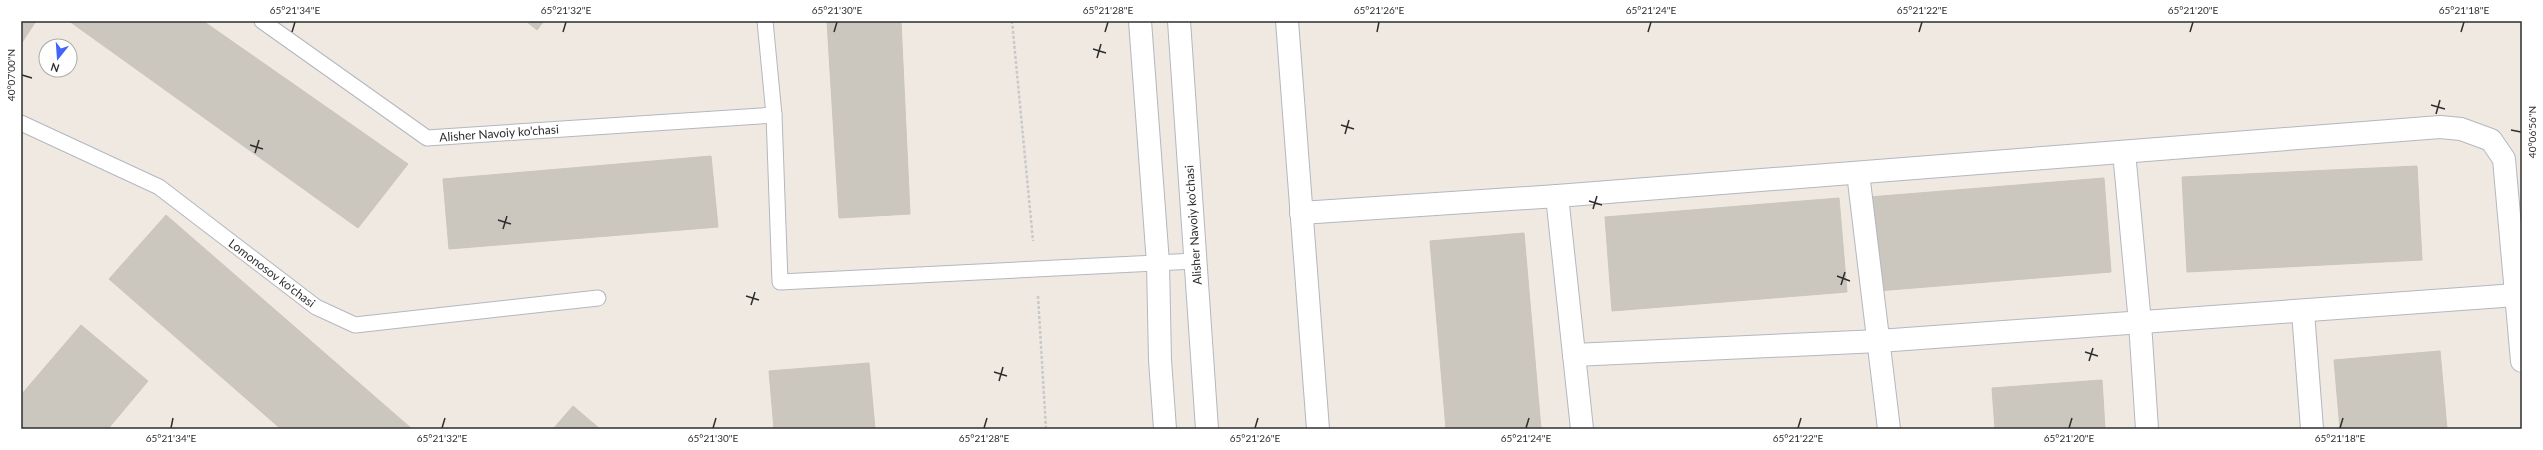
<svg xmlns="http://www.w3.org/2000/svg" width="2543" height="450" font-family="Lato,sans-serif">
<rect width="100%" height="100%" fill="#efe9e1"/>
<!-- building -->
<g fill="#cbc7bf" stroke="#cbc5ba">
<polygon points="21,21 36,21 21,44"/>
<polygon points="69,21 203,21 408,164 358,228"/>
<polygon points="526,21 544,21 537,30"/>
<polygon points="827,21 901,21 910,214 839,218"/>
<polygon points="711,156 718,227 449,249 443,179"/>
<polygon points="2417,166 2422,260 2187,272 2182,177"/>
<polygon points="2104,178 2111,272 1877,291 1869,197"/>
<polygon points="1839,198 1847,292 1612,311 1605,217"/>
<polygon points="166,215 412,429 281,429 109,279"/>
<polygon points="1524,233 1541,429 1446,429 1430,241"/>
<polygon points="81,325 148,381 108,429 21,429 21,395"/>
<polygon points="2440,351 2447,429 2340,429 2334,360"/>
<polygon points="869,363 875,429 774,429 769,371"/>
<polygon points="2102,380 2105,429 1995,429 1992,388"/>
<polygon points="573,406 600,429 553,429"/>
</g>
<g fill="none" stroke-linecap="round" stroke-linejoin="round">
<defs>
<g id="lane">
<polyline points="262,21 427,138 774,115"/>
<polyline points="765,21 774,115 780,282 1195,261"/>
<polyline points="21,123 159,187 316,307 355,325 598,298"/>
</g>
<g id="street">
<polyline points="1287,21 1318,429"/>
<polyline points="2124,152 2140,323 2147,429"/>
<polyline points="1858,173 1889,429"/>
<polyline points="1301,213 1557,196"/>
<polyline points="2303,312 2312,429"/>
<polyline points="1574,355 1879,341 2516,295"/>
<polyline points="1582,429 1557,196 2440,127 2461,129 2491,140 2504,159 2522,361"/>
</g>
<g id="secondary">
<polyline points="1140,21 1158,263 1160,360 1165,429"/>
<polyline points="1179,21 1207,429"/>
</g>
</defs>
<!-- lane casing -->
<use href="#lane" stroke="#b4b7c1" stroke-width="17"/>
<!-- street casing -->
<use href="#street" stroke="#b4b7c1" stroke-width="24"/>
<!-- secondary casing -->
<use href="#secondary" stroke="#b4b7c1" stroke-width="24"/>
<!-- path -->
<g stroke="#c9c9c9" stroke-width="2.5" stroke-dasharray="3 2" stroke-linecap="butt">
<polyline points="1012,21 1033,241"/>
<polyline points="1038,296 1046,429"/>
</g>
<!-- lane -->
<use href="#lane" stroke="#fff" stroke-width="15"/>
<!-- street -->
<use href="#street" stroke="#fff" stroke-width="22"/>
<!-- secondary -->
<use href="#secondary" stroke="#fff" stroke-width="22"/>
</g>
<!-- ticks -->
<path fill="none" stroke="#2e2e2e" stroke-width="1.5" d="M 292,32 L 295,22M 563,32 L 566,22M 834,32 L 837,22M 1105,32 L 1108,22M 1377,32 L 1379,22M 1648,32 L 1651,22M 1919,32 L 1922,22M 2190,32 L 2193,22M 2461,32 L 2464,22M 1093,49 L 1106,53M 1097,58 L 1101,44M 22,75 L 32,78M 2431,105 L 2445,109M 2436,114 L 2440,100M 1341,125 L 1354,129M 2511,130 L 2521,132M 1345,134 L 1349,120M 250,145 L 263,149M 255,153 L 259,140M 1589,201 L 1602,205M 1593,209 L 1597,196M 498,220 L 511,224M 503,229 L 507,216M 1837,276 L 1850,281M 1841,285 L 1845,272M 746,296 L 759,300M 751,305 L 755,292M 2085,352 L 2098,356M 2089,361 L 2093,348M 994,372 L 1007,376M 999,381 L 1003,367M 171,428 L 173,418M 442,428 L 445,418M 713,428 L 716,418M 984,428 L 987,418M 1255,428 L 1258,418M 1526,428 L 1529,418M 1798,428 L 1801,418M 2069,428 L 2072,418M 2340,428 L 2343,418"/>
<g text-anchor="middle" dominant-baseline="central" stroke-width="3" stroke-linejoin="round" paint-order="stroke">
<!-- street labels -->
<g font-size="12" fill="#2e2e2e" stroke="#fff">
<text transform="translate(499 133) rotate(-4)">Alisher Navoiy ko'chasi</text>
<text transform="translate(1193 225) rotate(-94)">Alisher Navoiy ko'chasi</text>
<text transform="translate(272 273) rotate(37)">Lomonosov ko'chasi</text>
</g>
</g>
<!-- border -->
<rect width="2543" height="450" fill="none" stroke="#ffffff" stroke-width="44"/>
<!-- north arrow -->
<g transform="translate(58 58) rotate(197)"><circle r="19" fill="#ffffff" stroke="#ababab"/>
<path d="M0-3L7 15L0 10L-7 15Z" fill="#4264fb"/>
<text y="-6" font-size="11" font-weight="bold" text-anchor="middle" fill="#2e2e2e">N</text>
</g>
<rect x="22" y="22" width="2499" height="406" fill="none" stroke="#2e2e2e" stroke-width="1.5"/>
<g font-size="10" text-anchor="middle" fill="#2e2e2e">
<text x="295" y="14">65°21'34"E</text>
<text x="566" y="14">65°21'32"E</text>
<text x="837" y="14">65°21'30"E</text>
<text x="1108" y="14">65°21'28"E</text>
<text x="1379" y="14">65°21'26"E</text>
<text x="1651" y="14">65°21'24"E</text>
<text x="1922" y="14">65°21'22"E</text>
<text x="2193" y="14">65°21'20"E</text>
<text x="2464" y="14">65°21'18"E</text>
<text transform="translate(11 75) rotate(-90)" y="4">40°07'00"N</text>
<text transform="translate(2532 132) rotate(-90)" y="4">40°06'56"N</text>
<text x="171" y="442">65°21'34"E</text>
<text x="442" y="442">65°21'32"E</text>
<text x="713" y="442">65°21'30"E</text>
<text x="984" y="442">65°21'28"E</text>
<text x="1255" y="442">65°21'26"E</text>
<text x="1526" y="442">65°21'24"E</text>
<text x="1798" y="442">65°21'22"E</text>
<text x="2069" y="442">65°21'20"E</text>
<text x="2340" y="442">65°21'18"E</text>
</g>
</svg>
